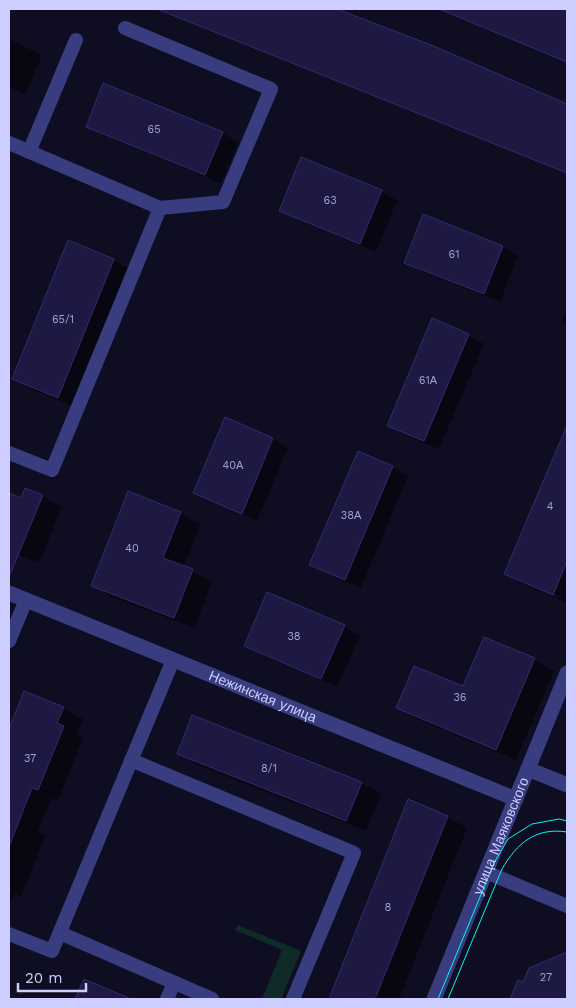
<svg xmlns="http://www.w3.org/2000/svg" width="576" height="1008" font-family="'Work Sans',sans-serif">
<rect width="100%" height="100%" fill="#0f0d21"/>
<!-- green -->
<polygon fill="#102b27" points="238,925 301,951 281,999 262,999 282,950 235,930"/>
<!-- shadow -->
<g fill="#0007" fill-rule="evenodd">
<polygon points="155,9 334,9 435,48 567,105 567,173"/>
<polygon points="439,9 567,9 567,61"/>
<polygon points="9,39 42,55 25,95 9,87"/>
<polygon points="87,126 223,133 238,142 221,183 103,135"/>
<polygon points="381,191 397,200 376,252 296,219 281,210"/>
<polygon points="503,247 518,256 500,302 421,271 405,262"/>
<polygon points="113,260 133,271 78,408 33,390 13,379"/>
<polygon points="567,308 567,326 561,322"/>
<polygon points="468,335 484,344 439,449 404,434 388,425"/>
<polygon points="226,419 273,439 288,448 257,521 210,501 195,492"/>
<path d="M 559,448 L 567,452 L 567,603 L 525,585 L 506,574 ZM 525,581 L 559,596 L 558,598 L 525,584 Z"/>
<polygon points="392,467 408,476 361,588 326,573 311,564"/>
<polygon points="129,493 181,513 200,525 184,567 212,582 194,628 112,597 93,585"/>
<polygon points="9,494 21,499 42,496 62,507 39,563 9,551"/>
<polygon points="344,627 360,636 337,687 261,654 245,645"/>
<polygon points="534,659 554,671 516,760 417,719 398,708 464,688"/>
<polygon points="25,693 63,708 83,719 77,734 83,738 58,801 52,798 38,832 45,836 21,897 14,894 9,908 9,732"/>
<polygon points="179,754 361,783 381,794 366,831 198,765"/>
<polygon points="408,801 448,817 467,828 399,999 330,999"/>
<polygon points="566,954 567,955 567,999 511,999 518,982 524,984"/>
</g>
<!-- building -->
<g fill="#1d1942" stroke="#322b6e">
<polygon points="157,9 337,9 436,47 567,104 567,173"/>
<polygon points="439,9 567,9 567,62"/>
<polygon points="103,83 223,132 205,175 86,127"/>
<polygon points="301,157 382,190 360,244 279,211"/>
<polygon points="423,214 503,246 484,294 404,263"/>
<polygon points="68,240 114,259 58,398 12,379"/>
<polygon points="432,318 469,334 424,441 387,426"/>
<polygon points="225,417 273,438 242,514 193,493"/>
<polygon points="567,425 567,561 553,595 504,574"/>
<polygon points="358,451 393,466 345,580 309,565"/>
<polygon points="25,488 43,495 9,577 9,493 21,498"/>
<polygon points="128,491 181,512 163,558 193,569 174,618 91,586"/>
<polygon points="267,592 345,625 321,679 244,646"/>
<polygon points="484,637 535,658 496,750 396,708 414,666 463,686"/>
<polygon points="24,691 64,707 57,723 64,726 38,790 32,788 10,844 9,729"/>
<polygon points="192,715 362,782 346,821 177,754"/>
<polygon points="408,799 448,816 375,999 329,999"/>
<polygon points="567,952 567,999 510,999 518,980 523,982 529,968"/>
<polygon points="84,979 131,999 75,999"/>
</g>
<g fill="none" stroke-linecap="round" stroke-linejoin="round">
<!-- lane -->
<g stroke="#383d80" stroke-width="14">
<polyline points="9,143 160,208"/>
<polyline points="29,152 76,40"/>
<polyline points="9,453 52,470 160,208 223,202 271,89 125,28"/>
<polyline points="9,641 26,600"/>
<polyline points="131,760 354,853 293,999"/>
<polyline points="486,872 567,906"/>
<polyline points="60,933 212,999"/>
<polyline points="9,934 52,951 173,660"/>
<polyline points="167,999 174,983"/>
</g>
<!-- street -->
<g stroke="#383d80" stroke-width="15">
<path id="s1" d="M 9,593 L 516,799"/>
<polyline points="528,769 567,785"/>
<path id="s2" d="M 434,999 L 567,673"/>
</g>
<!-- tram -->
<g stroke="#01f7f6" stroke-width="1">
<polyline points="438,999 494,863 508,839 532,824 559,819 567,821"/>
<path d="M 448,999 L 502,869 C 517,843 536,827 567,832"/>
</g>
</g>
<g text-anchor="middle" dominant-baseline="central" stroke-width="4" stroke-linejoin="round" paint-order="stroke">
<!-- number labels -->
<g font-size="11" fill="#a2a0d0">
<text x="154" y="129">65</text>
<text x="330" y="200">63</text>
<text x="454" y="254">61</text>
<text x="63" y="319">65/1</text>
<text x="428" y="380">61А</text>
<text x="233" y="465">40А</text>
<text x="550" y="506">4</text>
<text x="351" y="515">38А</text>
<text x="132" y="548">40</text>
<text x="294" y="636">38</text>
<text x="460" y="697">36</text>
<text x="30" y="758">37</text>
<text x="269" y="768">8/1</text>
<text x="388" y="907">8</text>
<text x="546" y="977">27</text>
</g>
<!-- street labels -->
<g font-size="14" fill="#cecdff" stroke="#0f0d21">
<text stroke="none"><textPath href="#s1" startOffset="274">Нежинская улица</textPath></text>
<text stroke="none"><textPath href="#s2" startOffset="176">улица Маяковского</textPath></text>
</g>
</g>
<!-- border -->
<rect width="576" height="1008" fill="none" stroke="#cecdff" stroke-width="20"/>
<!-- scale -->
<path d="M18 983v8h68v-8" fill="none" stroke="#cecdff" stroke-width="2.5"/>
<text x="25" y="983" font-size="15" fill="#cecdff" stroke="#0f0d21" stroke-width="4" paint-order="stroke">20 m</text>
</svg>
